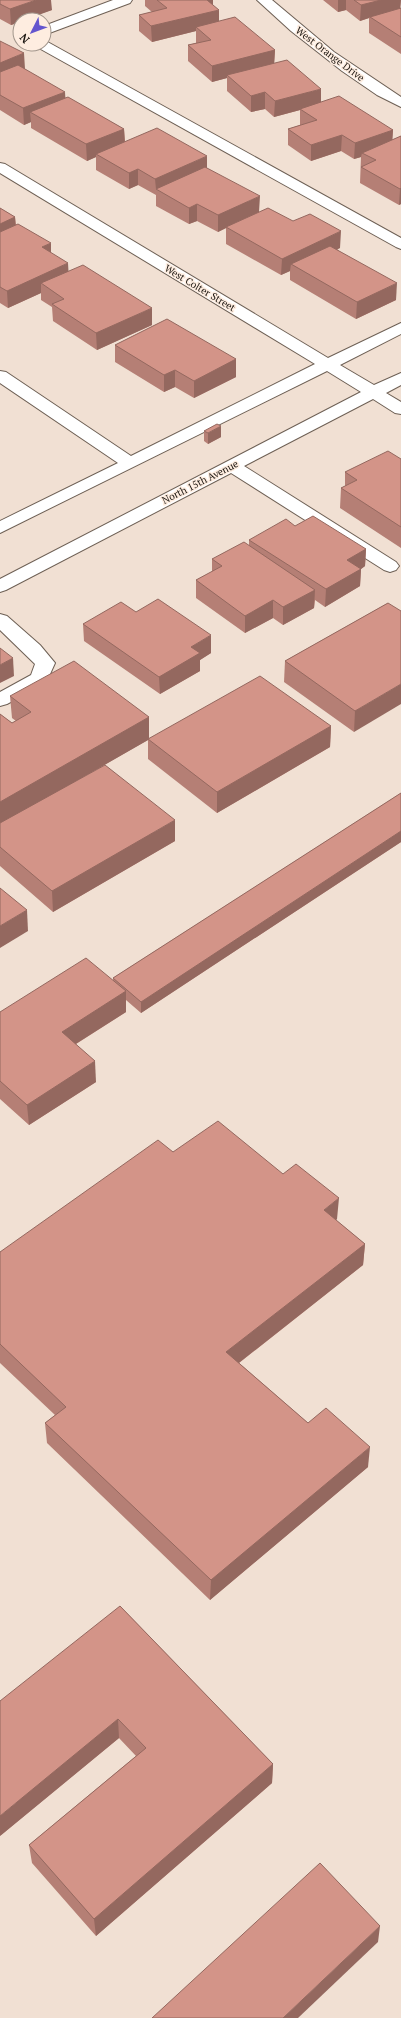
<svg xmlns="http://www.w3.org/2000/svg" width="401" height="2018" font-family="'PT Serif',serif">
<rect width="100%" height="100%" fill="#f1e0d3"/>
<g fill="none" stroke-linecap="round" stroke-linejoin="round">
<defs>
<g id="minor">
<polygon points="113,0 132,0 130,3 44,35 44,26"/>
<polygon points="257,0 272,0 334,52 401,97 401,107 377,95 342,71 291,31"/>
<polygon points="44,40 401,238 401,249 396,247 37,47 35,44 44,44"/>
<polygon points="0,163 5,164 328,358 401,323 401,334 340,365 374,385 401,373 401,385 386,393 401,402 401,414 395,413 373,399 244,466 396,562 399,566 396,570 390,572 384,570 231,473 6,590 0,592 0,579 361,392 327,371 0,533 0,521 118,463 0,383 0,371 6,372 131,456 315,364 0,173"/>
<polygon points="0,614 7,616 40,645 55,663 46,683 7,704 0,706 0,692 31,675 35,664 0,630"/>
</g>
</defs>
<!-- minor casing -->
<use href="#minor" stroke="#6e6055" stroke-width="2"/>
<!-- minor -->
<use href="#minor" fill="#fff" fill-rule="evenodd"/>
</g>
<!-- wall -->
<g fill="#b57f75">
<polygon points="0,0 52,10 20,20 20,22 11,25 0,19"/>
<polygon points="145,0 213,0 213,5 219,21 275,50 274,64 321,102 393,130 392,140 401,136 401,204 399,205 360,183 361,157 354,159 341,151 311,161 288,145 288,129 300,125 300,110 274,117 265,109 251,112 227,91 227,78 212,82 188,61 188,45 196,43 196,31 152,42 139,31 139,15 152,12 145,6"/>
<polygon points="323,0 401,0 400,8 401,8 401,54 369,33 369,18 360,21 346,10 338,12"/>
<polygon points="0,41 25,69 66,98 124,129 125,142 207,168 259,212 340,248 337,249 396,300 356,319 290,280 290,271 281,275 226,244 226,228 218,232 197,221 189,224 156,206 156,195 138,185 129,189 96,170 96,157 87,161 31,128 31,122 24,125 0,110"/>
<polygon points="0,208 15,217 16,225 51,253 68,271 152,325 97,350 53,321 52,307 41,300 41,293 8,308 0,303"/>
<polygon points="115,345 236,359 236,377 194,398 175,387 164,392 115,362"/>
<polygon points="204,431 221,437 208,444 204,441"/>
<polygon points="401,459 401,548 340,508 341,488 345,486 345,472"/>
<polygon points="295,526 366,549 365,566 361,569 360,586 325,607 315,600 314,608 283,625 273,618 245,633 196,598 196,580 212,572 212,559 249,545 249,540"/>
<polygon points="388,603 354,732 284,682 285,661"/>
<polygon points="136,612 211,653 200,660 200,671 160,694 84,641 83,624"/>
<polygon points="10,696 149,717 149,738 331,726 330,747 217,813 148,759 148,740 53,794 175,841 53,912 0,866 0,714 12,723 16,721 12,718"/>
<polygon points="401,793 401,842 141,1013 126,1000 126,1012 76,1044 96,1082 29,1125 0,1099 0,1012 113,981 113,978"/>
<polygon points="173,1152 337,1219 336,1220 365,1244 363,1265 239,1363 308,1423 368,1467 210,1600 47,1443 45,1423 55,1415 0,1363 0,1252"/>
<polygon points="120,1606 273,1764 272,1783 96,1936 32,1863 29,1845 136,1756 119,1738 0,1836"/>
</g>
<!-- shaded-wall -->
<g fill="#94685f">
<polygon points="36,0 51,0 52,10 25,20 20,20 20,22 11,25 10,9"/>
<polygon points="204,0 213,0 213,11"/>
<polygon points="338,0 346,0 346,10 338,12"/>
<polygon points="381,0 401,0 400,11 370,17 369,18 360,21 361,5"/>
<polygon points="219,10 219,25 196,27 196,31 152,42 151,26"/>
<polygon points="275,50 274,66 227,75 227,78 212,82 212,66"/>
<polygon points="24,53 25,69 0,80 0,63"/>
<polygon points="321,89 321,105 300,109 300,110 274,117 275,101"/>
<polygon points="65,92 66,108 30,112 31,122 24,125 23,108"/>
<polygon points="265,92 265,109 251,112 251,96"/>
<polygon points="124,129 125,145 96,154 96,157 87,161 86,144"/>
<polygon points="393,130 392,146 362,153 361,157 354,159 355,143"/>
<polygon points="342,135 341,151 311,161 311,145"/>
<polygon points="207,156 207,173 156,189 155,179"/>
<polygon points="138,169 138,185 129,189 129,173"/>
<polygon points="401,188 401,204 399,205 400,189"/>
<polygon points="260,196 259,212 226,227 226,228 218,232 218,215"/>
<polygon points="197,204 197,221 189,224 189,208"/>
<polygon points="15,217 16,234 0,241 0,224"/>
<polygon points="341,231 340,248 298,268 291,264 290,271 281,275 282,259"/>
<polygon points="51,243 51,260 42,247"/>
<polygon points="68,263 69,280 41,283 41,293 8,308 7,291"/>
<polygon points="397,283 396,300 356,319 357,302"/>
<polygon points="152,308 152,325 97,350 96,333"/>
<polygon points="236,359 236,377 194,398 194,381"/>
<polygon points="175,370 175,387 164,392 164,375"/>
<polygon points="221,426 221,437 208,444 208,433"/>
<polygon points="366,549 365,566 361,569 360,586 325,607 326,589 347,560"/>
<polygon points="315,590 314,608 283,625 283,607"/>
<polygon points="273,600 273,618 245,633 245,616"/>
<polygon points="211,635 211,653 200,660 200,671 160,694 159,677 191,647"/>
<polygon points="13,658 14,676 0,683 0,665"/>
<polygon points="401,684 401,704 354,732 355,711"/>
<polygon points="149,717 149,739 148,739 148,740 0,825 0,802"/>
<polygon points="331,726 330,747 217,813 217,792"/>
<polygon points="175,820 175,841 53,912 52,891"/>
<polygon points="401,831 401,842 141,1013 141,1002"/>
<polygon points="27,910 28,931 0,948 0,926"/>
<polygon points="126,991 126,1012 63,1052 62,1032"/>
<polygon points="95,1061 96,1082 29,1125 27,1105"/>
<polygon points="339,1198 337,1219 322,1231 324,1210"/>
<polygon points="365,1244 363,1265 226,1373 226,1352"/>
<polygon points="370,1447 368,1467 210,1600 211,1580"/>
<polygon points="118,1719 119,1738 0,1836 0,1816"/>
<polygon points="273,1764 272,1783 96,1936 94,1919"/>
<polygon points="380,1926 378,1942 298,2018 283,2018"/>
</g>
<!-- building -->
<g fill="#d39488" stroke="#94685f">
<polygon points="0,0 36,0 10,9 0,4"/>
<polygon points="157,0 207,0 219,10 151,26 139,15 167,8"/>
<polygon points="354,0 381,0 361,5"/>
<polygon points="401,8 401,37 370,17"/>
<polygon points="235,17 275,50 212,66 188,45 211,40 196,27"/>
<polygon points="0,41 24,53 0,63"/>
<polygon points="287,60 321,89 275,101 265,92 251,96 227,75"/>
<polygon points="18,65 65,92 23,108 0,95 0,72"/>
<polygon points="339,96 393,130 355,143 342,135 311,145 288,129 317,120 300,109"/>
<polygon points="68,97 124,129 86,144 30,112"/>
<polygon points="157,128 207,156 155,179 138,169 129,173 96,154"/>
<polygon points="401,136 401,188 400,189 361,167 376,160 362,153"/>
<polygon points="205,167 260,196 218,215 197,204 189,208 156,189"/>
<polygon points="0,208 15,217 0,224"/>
<polygon points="268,208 293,221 310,214 341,231 282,259 226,227"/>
<polygon points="18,224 51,243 42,247 68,263 7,291 0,287 0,232"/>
<polygon points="330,246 397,283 357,302 291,264"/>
<polygon points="83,265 152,308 96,333 52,304 64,299 41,283"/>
<polygon points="167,319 236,359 194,381 175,370 164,375 115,345"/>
<polygon points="217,424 221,426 208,433 204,431"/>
<polygon points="388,451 401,459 401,527 341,488 357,480 345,472"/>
<polygon points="313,516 366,549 347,560 361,569 326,589 249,540 286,519 295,526"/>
<polygon points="244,542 315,590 283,607 273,600 245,616 196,580 222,566 212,559"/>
<polygon points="158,599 211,635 191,647 200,653 159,677 83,624 121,602 136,612"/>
<polygon points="388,603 401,611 401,684 355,711 285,661"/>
<polygon points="0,648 13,658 0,665"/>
<polygon points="74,661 149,717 0,802 0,714 12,723 31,712 10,696"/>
<polygon points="260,676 331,726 217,792 148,739"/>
<polygon points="105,765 175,820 52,891 0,847 0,823"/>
<polygon points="401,793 401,831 141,1002 113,978"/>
<polygon points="0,888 27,910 0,926"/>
<polygon points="86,958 126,991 62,1032 95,1061 27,1105 0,1081 0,1012"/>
<polygon points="218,1121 283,1174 296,1164 339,1198 324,1210 365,1244 226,1352 308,1423 326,1408 370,1447 211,1580 45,1423 66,1407 0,1344 0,1252 158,1140 173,1152"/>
<polygon points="120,1606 273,1764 94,1919 29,1845 146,1748 118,1719 0,1816 0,1701"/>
<polygon points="320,1863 380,1926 283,2018 152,2018"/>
</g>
<g text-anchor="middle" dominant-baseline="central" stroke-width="3" stroke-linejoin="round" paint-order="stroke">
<!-- far-street labels -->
<g font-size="10" fill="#19140f" stroke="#feede0">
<text transform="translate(330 54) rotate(37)">West Orange Drive</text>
<text transform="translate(200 288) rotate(31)">West Colter Street</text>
<text transform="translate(200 482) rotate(-27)">North 15th Avenue</text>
</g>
</g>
<!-- north arrow -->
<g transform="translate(32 32) rotate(228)"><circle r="19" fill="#feede0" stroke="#a2968c"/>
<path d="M0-3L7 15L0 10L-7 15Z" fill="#6455ce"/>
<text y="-6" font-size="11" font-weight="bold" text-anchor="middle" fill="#19140f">N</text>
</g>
</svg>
